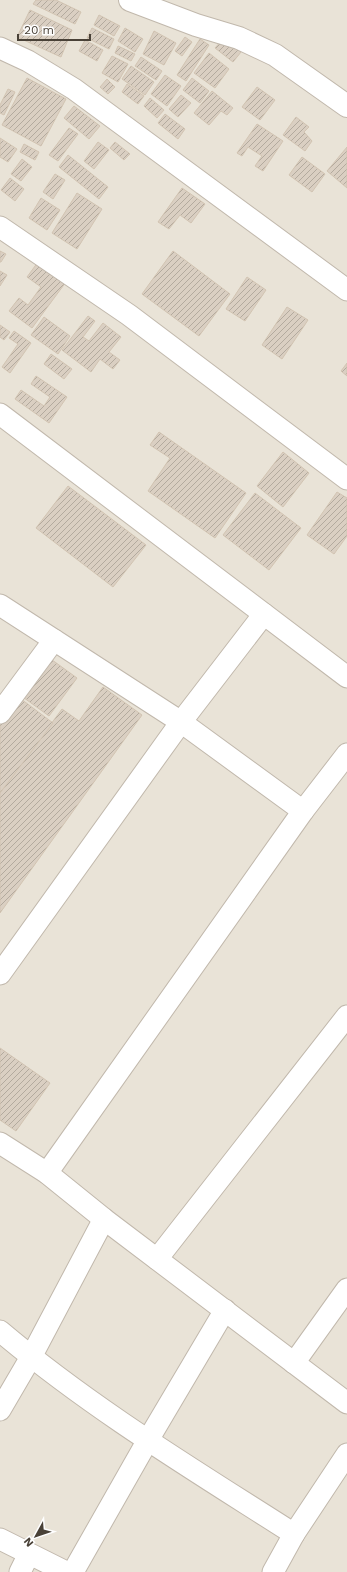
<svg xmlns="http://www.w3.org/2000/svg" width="347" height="1572" font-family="'Work Sans',sans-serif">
<defs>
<pattern id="building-hatch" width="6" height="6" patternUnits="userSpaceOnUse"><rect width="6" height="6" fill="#dacfc2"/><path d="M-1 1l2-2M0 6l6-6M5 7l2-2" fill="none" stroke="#b3aa9e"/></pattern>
</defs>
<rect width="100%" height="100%" fill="#f5f1ea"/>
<!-- residential -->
<rect fill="#e9e3d7" x="0" y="0" width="347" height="1572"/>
<!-- building -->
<g fill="url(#building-hatch)" stroke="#d2c4b2">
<polygon points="36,0 56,0 81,12 75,24 33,4"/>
<polygon points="30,10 72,30 61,57 17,37"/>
<polygon points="99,15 120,26 114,36 94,25"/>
<polygon points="92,28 114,39 109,49 87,38"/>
<polygon points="125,28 143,39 135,52 118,41"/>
<polygon points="154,31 176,43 164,65 143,54"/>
<polygon points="185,37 192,42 182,56 175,51"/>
<polygon points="200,39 209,45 186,81 177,75"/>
<polygon points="223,39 241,52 233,62 215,48"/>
<polygon points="85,40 103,50 97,61 79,51"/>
<polygon points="118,46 135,54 131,61 115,53"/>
<polygon points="209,53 229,69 215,88 194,73"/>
<polygon points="112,56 128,64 118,82 102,73"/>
<polygon points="141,57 162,71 156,80 135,66"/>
<polygon points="131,66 154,82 145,95 122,79"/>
<polygon points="165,75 181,86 167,106 151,94"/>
<polygon points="27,78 66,99 41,146 2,125"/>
<polygon points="192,78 209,91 200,103 183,90"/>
<polygon points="107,79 115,87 108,94 100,87"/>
<polygon points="127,84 144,96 138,104 122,92"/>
<polygon points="257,87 275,100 260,120 242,107"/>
<polygon points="8,89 15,92 4,115 0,113 0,105"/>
<polygon points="212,91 233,108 227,115 221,111 209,125 194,113"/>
<polygon points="181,95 191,103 178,117 169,109"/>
<polygon points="150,98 164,110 157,118 144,106"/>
<polygon points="74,106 100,126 89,139 64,118"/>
<polygon points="165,114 185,129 178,139 158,123"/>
<polygon points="296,117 309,127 304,132 312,141 305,151 283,135"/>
<polygon points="257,124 283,141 263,171 255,166 262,156 248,147 242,156 237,153"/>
<polygon points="69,128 78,134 58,161 49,155"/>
<polygon points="0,138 17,149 8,162 0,157"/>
<polygon points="98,142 109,150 94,169 84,161"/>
<polygon points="115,142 130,154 124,160 110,148"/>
<polygon points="24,144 39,152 35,160 20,152"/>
<polygon points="347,147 347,188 327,171"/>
<polygon points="68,155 108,187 99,199 59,167"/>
<polygon points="302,157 325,174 312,192 289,175"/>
<polygon points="22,159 32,167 21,181 11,174"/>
<polygon points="55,174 65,180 53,199 43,192"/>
<polygon points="10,178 24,189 15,201 1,190"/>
<polygon points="182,188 205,204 191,223 180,215 169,229 158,222"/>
<polygon points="77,193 102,209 77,249 52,233"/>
<polygon points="41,198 60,210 47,230 29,218"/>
<polygon points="0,251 6,254 1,262 0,262"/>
<polygon points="173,251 230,294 199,336 142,294"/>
<polygon points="38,262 66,282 32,328 9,311 19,298 28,305 41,287 27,277"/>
<polygon points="0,271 7,275 0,286"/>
<polygon points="247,277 266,290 245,321 226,309"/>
<polygon points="287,307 308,320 282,359 262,345"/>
<polygon points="88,316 95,321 83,337 89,341 103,323 121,337 109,352 120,360 113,369 100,359 91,372 62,350"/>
<polygon points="44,317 70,336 58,354 31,335"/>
<polygon points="0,325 10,332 4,340 0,337"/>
<polygon points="14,331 31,343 10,373 2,367 18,344 9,338"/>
<polygon points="51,354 72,369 64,379 44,364"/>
<polygon points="347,363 347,376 341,371"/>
<polygon points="36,376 67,397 49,423 15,399 21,390 44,406 50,397 31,384"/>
<polygon points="159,432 246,493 215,538 148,491 170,458 150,445"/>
<polygon points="283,452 309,473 283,507 257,486"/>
<polygon points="68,486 146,545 113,587 36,528"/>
<polygon points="337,492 347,498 347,536 334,554 307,535"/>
<polygon points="255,493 301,528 269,570 223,535"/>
<polygon points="37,649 77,678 49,716 9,687"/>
<polygon points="103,687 142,715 0,913 0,793 62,709 79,721"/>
<polygon points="9,690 53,723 0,793 0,701"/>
<polygon points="0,1048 50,1083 16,1131 0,1120"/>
</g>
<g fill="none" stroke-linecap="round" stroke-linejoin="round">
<defs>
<g id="minor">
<polyline points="0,48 28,61 74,89 347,290"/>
<polyline points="0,227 129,315 347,479"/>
<polyline points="0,414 347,677"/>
<polyline points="0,605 181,722 303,811"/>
<polyline points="0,713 54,640"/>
<polyline points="0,974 181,722 264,614"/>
<polyline points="0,1143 47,1173 104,1219 347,1403"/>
<polyline points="47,1173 303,811 347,754"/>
<polyline points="157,1259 347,1016"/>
<path d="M 0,1331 C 91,1408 194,1470 294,1534"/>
<polyline points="294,1363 347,1289"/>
<polyline points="0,1410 31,1357 104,1219"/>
<polyline points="0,1539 66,1572"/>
<polyline points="20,1572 29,1554"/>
<polyline points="73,1572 148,1440 225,1310"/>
<polyline points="273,1572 294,1534 347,1454"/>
</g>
<polyline id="tertiary" points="130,0 196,25 239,38 275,55 347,106"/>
</defs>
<!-- minor casing -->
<use href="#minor" stroke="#c1b8ac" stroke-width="23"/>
<!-- tertiary casing -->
<use href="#tertiary" stroke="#c1b8ac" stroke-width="24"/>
<!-- minor -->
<use href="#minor" stroke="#fff" stroke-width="21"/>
<!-- tertiary -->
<use href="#tertiary" stroke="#fff" stroke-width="22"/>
</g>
<!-- north arrow -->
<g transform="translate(36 1536) rotate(230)" stroke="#ffffff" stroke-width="3" paint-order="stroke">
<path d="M0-3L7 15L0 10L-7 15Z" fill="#494137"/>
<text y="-6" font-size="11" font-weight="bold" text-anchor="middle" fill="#494137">N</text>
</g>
<!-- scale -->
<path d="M18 34v6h72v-6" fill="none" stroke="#494137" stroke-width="2"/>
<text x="24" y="34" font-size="12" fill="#494137" stroke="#ffffff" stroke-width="3" paint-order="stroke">20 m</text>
</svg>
